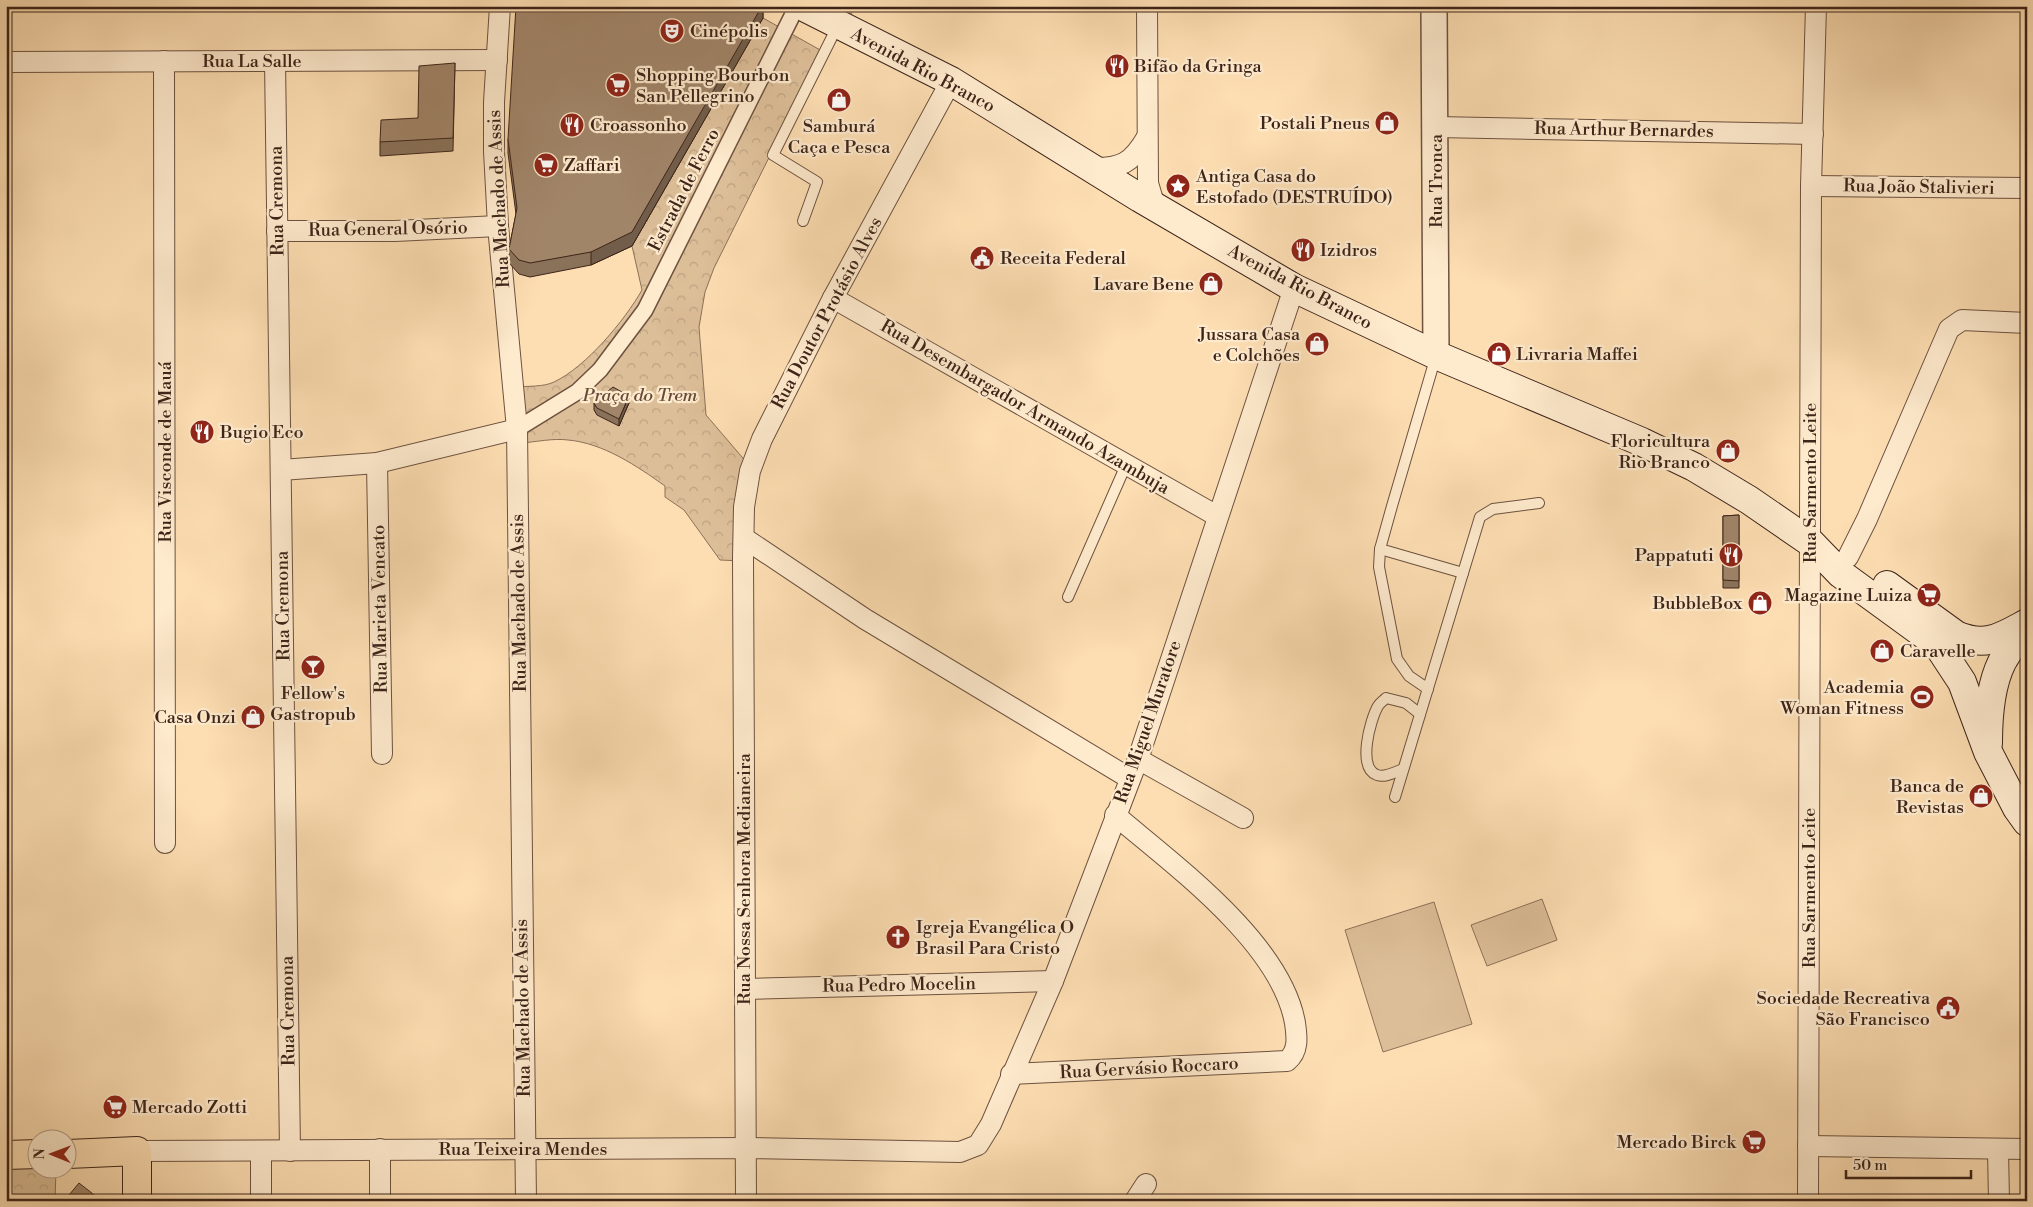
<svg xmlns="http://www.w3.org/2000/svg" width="2033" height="1207" font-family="'Libre Bodoni',serif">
<defs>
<pattern id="forest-crowns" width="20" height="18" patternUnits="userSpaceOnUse" patternTransform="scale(1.25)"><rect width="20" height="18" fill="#dcbe98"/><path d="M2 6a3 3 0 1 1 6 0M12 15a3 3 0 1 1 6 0" fill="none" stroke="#bea382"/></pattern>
</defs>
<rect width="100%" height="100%" fill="#fddeb2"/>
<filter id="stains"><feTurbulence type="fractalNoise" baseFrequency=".004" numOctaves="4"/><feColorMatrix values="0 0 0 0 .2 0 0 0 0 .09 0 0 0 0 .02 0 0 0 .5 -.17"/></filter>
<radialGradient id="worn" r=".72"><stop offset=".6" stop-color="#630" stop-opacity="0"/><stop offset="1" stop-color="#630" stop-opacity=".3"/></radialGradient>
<!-- grass -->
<g fill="#dcbe98" stroke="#8c7158">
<polygon points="1542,899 1557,940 1487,966 1471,925"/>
<polygon points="1434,902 1472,1024 1383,1052 1345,930"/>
</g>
<!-- forest -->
<g fill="url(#forest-crowns)" stroke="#8c7158">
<polygon points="822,6 855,6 848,20"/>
<path d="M 763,18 L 822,51 L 714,268 L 705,292 L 699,327 L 706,415 L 748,464 L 742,561 L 720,560 L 684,510 L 665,497 L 665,486 C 637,466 603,443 568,440 C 553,438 536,442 521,443 L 515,387 C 527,386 544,387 554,382 C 586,367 625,320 642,290 L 632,246 Z"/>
<polygon points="37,1163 38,1170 56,1170 55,1201 6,1201 6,1164"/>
</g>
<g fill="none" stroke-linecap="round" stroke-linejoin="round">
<defs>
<g id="service">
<polyline points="803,221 817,182 773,155 838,25"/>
<polyline points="1380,549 1463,573"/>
<polyline points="1068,597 1126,465"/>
<polyline points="1428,689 1409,676 1397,659 1379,567 1380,549 1392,506 1436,356"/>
<path d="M 1403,769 C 1395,772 1385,778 1377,775 C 1357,768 1370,720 1378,706 C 1380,703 1383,701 1386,698 L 1406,703 L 1420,714"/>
<polyline points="1395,797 1480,517 1493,509 1539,503"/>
</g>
<polyline id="pedestrian" points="517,429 577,392 600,370 645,310 797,6"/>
<g id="minor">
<polyline points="500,6 494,102 494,151 498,226 517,429 526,1201"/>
<polyline points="1147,6 1148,183 1155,207"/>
<polyline points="164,61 165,843"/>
<polyline points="275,61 290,1151"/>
<polyline points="6,62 497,60"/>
<polyline points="1436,127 1813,134"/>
<path d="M 1091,168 C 1121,169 1132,163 1147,137"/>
<polyline points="1811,186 2027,188"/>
<polyline points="277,231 395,231 498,226"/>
<polyline points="833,298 1217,516"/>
<polyline points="377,463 382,754"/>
<polyline points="281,470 377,463 517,429"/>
<polyline points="744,538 865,619 1129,778"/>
<polyline points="1848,557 1867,519 1949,329 1962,320 2027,323"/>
<polyline points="1138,759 1243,818"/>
<polyline points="745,989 1053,981"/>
<path d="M 1011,1074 L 1287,1061 C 1299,1051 1297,1037 1295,1023 C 1281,943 1174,865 1115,815"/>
<polyline points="1808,1146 2027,1149"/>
<polyline points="380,1149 380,1201"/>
<polyline points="1998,1149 1999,1201"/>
<polyline points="137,1151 745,1148 960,1152 978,1145 991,1124 1053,981 1138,759 1294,288"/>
<polyline points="261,1152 261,1201"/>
<polyline points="746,1201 743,558 744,507 750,471 762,439 833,298 951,81"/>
<polyline points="1135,1201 1146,1184"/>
<polyline points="1808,1201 1811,186 1816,6"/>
</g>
<polyline id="tertiary" points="1434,6 1436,355"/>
<g id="secondary">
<polyline points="802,6 951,81 1140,198 1294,288 1436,355 1642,442 1694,467 1749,500 1810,542 1841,574 1937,644 1962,682 1988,752 2017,808 2027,822"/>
<path d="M 1887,585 L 1956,635 C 1986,648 2001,637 2027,623"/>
<path d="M 1988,743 C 1988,716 1990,686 2002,662 C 2009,649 2019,638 2026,625"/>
</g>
<g id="primary">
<polyline points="68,1154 137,1151 137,1201"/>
<polyline points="6,1155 38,1154"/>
</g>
</defs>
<!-- service casing -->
<use href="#service" stroke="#6d523f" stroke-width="12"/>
<!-- pedestrian casing -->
<use href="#pedestrian" stroke="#6d523f" stroke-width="18"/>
<!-- minor casing -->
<use href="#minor" stroke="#6d523f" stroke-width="22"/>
<!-- tertiary casing -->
<use href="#tertiary" stroke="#6d523f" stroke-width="28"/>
<!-- secondary casing -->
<use href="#secondary" stroke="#3d2419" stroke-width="30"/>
<!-- primary casing -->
<use href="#primary" stroke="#3d2419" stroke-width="30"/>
<!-- service -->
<use href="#service" stroke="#feeacd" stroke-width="10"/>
<!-- pedestrian -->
<use href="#pedestrian" stroke="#feeacd" stroke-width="15"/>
<!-- minor -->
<use href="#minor" stroke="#feeacd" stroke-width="20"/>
<!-- tertiary -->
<use href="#tertiary" stroke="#feeacd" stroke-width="25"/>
<!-- secondary -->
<use href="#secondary" stroke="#feeacd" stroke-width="28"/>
<!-- primary -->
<use href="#primary" stroke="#fddeb2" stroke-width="28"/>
</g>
<!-- wall -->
<g fill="#8a725a" stroke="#3d2419">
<polygon points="763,6 763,18 632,246 591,265 530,277 519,274 509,263 509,249 516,214 508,153 508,139"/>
<polygon points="6,61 7,61 8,127 6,127"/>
<polygon points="455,63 453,151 380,156 380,142 418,118"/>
<polygon points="594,403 629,403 619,426 597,415 594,410"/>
<polygon points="1739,515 1739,588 1723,588 1723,516"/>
</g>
<!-- shaded-wall -->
<g fill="#715d4a" stroke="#3d2419">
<polygon points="762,6 763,6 763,18 632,246 591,265 591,252"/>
<polygon points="629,396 629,403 619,426 619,419"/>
</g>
<!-- building -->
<g fill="#a18569" stroke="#3d2419">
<polygon points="516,6 762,6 632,232 591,252 530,263 519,260 509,249 517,208 508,139"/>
<polygon points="6,61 7,61 8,116 6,116"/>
<polygon points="455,63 453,138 380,142 381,120 418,118 419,66"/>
<polygon points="613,387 629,396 619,419 597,408 594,403"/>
<polygon points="1739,515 1739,581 1723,580 1723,516"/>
<polygon points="79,1183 102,1201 64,1201"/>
</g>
<!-- icons -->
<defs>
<symbol id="theatre-disc" viewBox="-11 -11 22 22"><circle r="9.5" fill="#8f2418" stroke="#feeacd"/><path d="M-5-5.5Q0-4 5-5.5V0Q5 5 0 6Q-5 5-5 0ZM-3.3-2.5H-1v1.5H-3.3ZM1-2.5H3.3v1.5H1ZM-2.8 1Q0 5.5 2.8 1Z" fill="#fff"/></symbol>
<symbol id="restaurant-disc" viewBox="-11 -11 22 22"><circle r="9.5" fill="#8f2418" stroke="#feeacd"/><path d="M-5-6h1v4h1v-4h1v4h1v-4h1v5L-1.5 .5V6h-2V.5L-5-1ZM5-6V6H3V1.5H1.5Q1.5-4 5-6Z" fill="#fff"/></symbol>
<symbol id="supermarket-disc" viewBox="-11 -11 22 22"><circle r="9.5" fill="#8f2418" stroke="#feeacd"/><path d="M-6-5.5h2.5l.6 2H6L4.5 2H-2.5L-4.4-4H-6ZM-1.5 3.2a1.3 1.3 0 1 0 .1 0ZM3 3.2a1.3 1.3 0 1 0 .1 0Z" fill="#fff"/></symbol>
<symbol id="shop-disc" viewBox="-11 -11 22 22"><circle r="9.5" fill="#8f2418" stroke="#feeacd"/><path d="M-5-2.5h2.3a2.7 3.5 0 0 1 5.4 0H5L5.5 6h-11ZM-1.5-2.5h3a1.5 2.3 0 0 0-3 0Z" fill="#fff"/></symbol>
<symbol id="sight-disc" viewBox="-11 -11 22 22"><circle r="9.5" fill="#8f2418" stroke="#feeacd"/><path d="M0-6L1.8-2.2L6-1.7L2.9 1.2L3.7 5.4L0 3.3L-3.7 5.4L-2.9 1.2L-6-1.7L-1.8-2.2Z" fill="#fff"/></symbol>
<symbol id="civic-disc" viewBox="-11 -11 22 22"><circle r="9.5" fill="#8f2418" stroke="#feeacd"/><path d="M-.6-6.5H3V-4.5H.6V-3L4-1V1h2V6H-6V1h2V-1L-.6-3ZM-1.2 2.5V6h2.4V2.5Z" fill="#fff"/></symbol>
<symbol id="bar-disc" viewBox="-11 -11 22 22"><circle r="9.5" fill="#8f2418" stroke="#feeacd"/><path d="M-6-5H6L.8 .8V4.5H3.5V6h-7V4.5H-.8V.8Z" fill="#fff"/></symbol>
<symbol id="stadium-disc" viewBox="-11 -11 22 22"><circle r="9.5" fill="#8f2418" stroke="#feeacd"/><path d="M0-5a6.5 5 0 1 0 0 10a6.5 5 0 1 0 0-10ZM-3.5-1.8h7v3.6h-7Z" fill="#fff"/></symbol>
<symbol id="church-disc" viewBox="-11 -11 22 22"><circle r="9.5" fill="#8f2418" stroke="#feeacd"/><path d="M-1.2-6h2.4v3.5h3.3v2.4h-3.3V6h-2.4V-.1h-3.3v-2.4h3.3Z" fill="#fff"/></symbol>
</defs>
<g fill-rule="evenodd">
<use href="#theatre-disc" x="658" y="17" width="28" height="28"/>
<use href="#restaurant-disc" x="1103" y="52" width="28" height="28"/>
<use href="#supermarket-disc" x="604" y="71" width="28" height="28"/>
<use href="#shop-disc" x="825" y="86" width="28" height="28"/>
<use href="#shop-disc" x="1373" y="109" width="28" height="28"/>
<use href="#restaurant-disc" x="558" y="111" width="28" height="28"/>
<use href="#supermarket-disc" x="532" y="151" width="28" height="28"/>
<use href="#sight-disc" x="1164" y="172" width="28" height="28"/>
<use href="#restaurant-disc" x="1289" y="236" width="28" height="28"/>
<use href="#civic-disc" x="968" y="244" width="28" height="28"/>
<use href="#shop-disc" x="1197" y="270" width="28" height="28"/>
<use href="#shop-disc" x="1303" y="330" width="28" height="28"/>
<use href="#shop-disc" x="1485" y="340" width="28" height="28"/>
<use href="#restaurant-disc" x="188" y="418" width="28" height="28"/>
<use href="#shop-disc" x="1714" y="437" width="28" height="28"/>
<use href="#restaurant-disc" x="1717" y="541" width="28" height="28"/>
<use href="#supermarket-disc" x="1915" y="581" width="28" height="28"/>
<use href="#shop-disc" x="1746" y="589" width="28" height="28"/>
<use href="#shop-disc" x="1868" y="637" width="28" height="28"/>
<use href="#bar-disc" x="299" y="653" width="28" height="28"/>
<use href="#stadium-disc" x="1908" y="683" width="28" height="28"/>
<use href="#shop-disc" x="239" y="703" width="28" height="28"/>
<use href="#shop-disc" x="1967" y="782" width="28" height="28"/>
<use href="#church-disc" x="884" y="923" width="28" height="28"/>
<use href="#civic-disc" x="1934" y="994" width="28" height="28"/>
<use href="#supermarket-disc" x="101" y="1093" width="28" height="28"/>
<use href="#supermarket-disc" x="1740" y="1128" width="28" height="28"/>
</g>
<g text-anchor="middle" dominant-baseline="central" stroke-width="4.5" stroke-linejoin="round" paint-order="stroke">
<!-- poi labels -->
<g font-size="18" fill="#3d2419" stroke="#feeacd" text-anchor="start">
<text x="690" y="31">Cinépolis</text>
<text x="1134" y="66">Bifão da Gringa</text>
<text x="636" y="75">Shopping Bourbon<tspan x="636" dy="21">San Pellegrino</tspan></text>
<text x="1370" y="123" text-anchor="end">Postali Pneus</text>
<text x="590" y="125">Croassonho</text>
<text x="839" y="126" text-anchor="middle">Samburá<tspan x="839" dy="21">Caça e Pesca</tspan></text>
<text x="564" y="165">Zaffari</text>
<text x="1196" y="176">Antiga Casa do<tspan x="1196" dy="21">Estofado (DESTRUÍDO)</tspan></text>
<text x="1320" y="250">Izidros</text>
<text x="1000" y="258">Receita Federal</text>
<text x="1194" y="284" text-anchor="end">Lavare Bene</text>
<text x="1300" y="334" text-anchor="end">Jussara Casa<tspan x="1300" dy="21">e Colchões</tspan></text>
<text x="1516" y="354">Livraria Maffei</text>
<text x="220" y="432">Bugio Eco</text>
<text x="1710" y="441" text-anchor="end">Floricultura<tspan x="1710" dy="21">Rio Branco</tspan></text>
<text x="1714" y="555" text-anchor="end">Pappatuti</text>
<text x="1912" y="595" text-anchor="end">Magazine Luiza</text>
<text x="1742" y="603" text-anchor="end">BubbleBox</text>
<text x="1900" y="651">Caravelle</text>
<text x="1904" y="687" text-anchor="end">Academia<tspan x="1904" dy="21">Woman Fitness</tspan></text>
<text x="313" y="693" text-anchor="middle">Fellow's<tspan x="313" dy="21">Gastropub</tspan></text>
<text x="236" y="717" text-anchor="end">Casa Onzi</text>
<text x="1964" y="786" text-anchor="end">Banca de<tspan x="1964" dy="21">Revistas</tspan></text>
<text x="916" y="927">Igreja Evangélica O<tspan x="916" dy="21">Brasil Para Cristo</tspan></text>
<text x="1930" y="998" text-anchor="end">Sociedade Recreativa<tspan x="1930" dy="21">São Francisco</tspan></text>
<text x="132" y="1107">Mercado Zotti</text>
<text x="1736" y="1142" text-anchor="end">Mercado Birck</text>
</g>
<!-- street labels -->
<g font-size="18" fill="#3d2419" stroke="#feeacd">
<text x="252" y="61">Rua La Salle</text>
<text transform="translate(923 70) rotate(28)">Avenida Rio Branco</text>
<text transform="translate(1624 130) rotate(1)">Rua Arthur Bernardes</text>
<text transform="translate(1436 181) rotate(-90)">Rua Tronca</text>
<text transform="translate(1919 187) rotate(1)">Rua João Stalivieri</text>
<text transform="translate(684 190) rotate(-63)">Estrada de Ferro</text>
<text transform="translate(499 199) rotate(-93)">Rua Machado de Assis</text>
<text transform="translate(277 201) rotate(-91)">Rua Cremona</text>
<text transform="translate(388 229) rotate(-1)">Rua General Osório</text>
<text transform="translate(1300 287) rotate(28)">Avenida Rio Branco</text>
<text transform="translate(827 313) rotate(-62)">Rua Doutor Protásio Alves</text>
<text transform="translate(1025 407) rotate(30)">Rua Desembargador Armando Azambuja</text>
<text transform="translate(165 452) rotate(-90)">Rua Visconde de Mauá</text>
<text transform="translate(1810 483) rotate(-90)">Rua Sarmento Leite</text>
<text transform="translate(519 603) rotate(-91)">Rua Machado de Assis</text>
<text transform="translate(283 606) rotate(-91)">Rua Cremona</text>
<text transform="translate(380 609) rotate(-91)">Rua Marieta Vencato</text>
<text transform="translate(1148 722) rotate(-71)">Rua Miguel Muratore</text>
<text transform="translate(744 879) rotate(-90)">Rua Nossa Senhora Medianeira</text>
<text transform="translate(1809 888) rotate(-90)">Rua Sarmento Leite</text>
<text transform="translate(899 985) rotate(-1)">Rua Pedro Mocelin</text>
<text transform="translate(523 1008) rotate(-91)">Rua Machado de Assis</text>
<text transform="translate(288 1011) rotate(-91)">Rua Cremona</text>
<text transform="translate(1149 1068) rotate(-3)">Rua Gervásio Roccaro</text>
<text x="523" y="1149">Rua Teixeira Mendes</text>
</g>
<!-- park labels -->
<g font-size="18" font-style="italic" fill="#654a39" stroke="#feeacd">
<text x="640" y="395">Praça do Trem</text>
</g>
</g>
<!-- margin -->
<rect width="2033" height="1207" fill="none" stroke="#fddeb2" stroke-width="25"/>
<rect x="8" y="8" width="2018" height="1192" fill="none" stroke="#3d2419" stroke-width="2.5"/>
<rect x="12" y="12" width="2008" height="1182" fill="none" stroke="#3d2419"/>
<!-- north arrow -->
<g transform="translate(52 1154) rotate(271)"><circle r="24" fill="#feeacd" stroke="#b19b85"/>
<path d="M0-4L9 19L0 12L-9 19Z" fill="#8f2418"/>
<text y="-8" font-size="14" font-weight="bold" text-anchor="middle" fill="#3d2419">N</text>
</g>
<!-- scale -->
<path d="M1846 1170v8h125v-8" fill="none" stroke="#3d2419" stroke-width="2.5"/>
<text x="1853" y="1170" font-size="15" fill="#3d2419" stroke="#feeacd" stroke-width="4" paint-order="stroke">50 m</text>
<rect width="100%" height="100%" filter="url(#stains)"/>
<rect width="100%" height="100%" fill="url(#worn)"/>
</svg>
